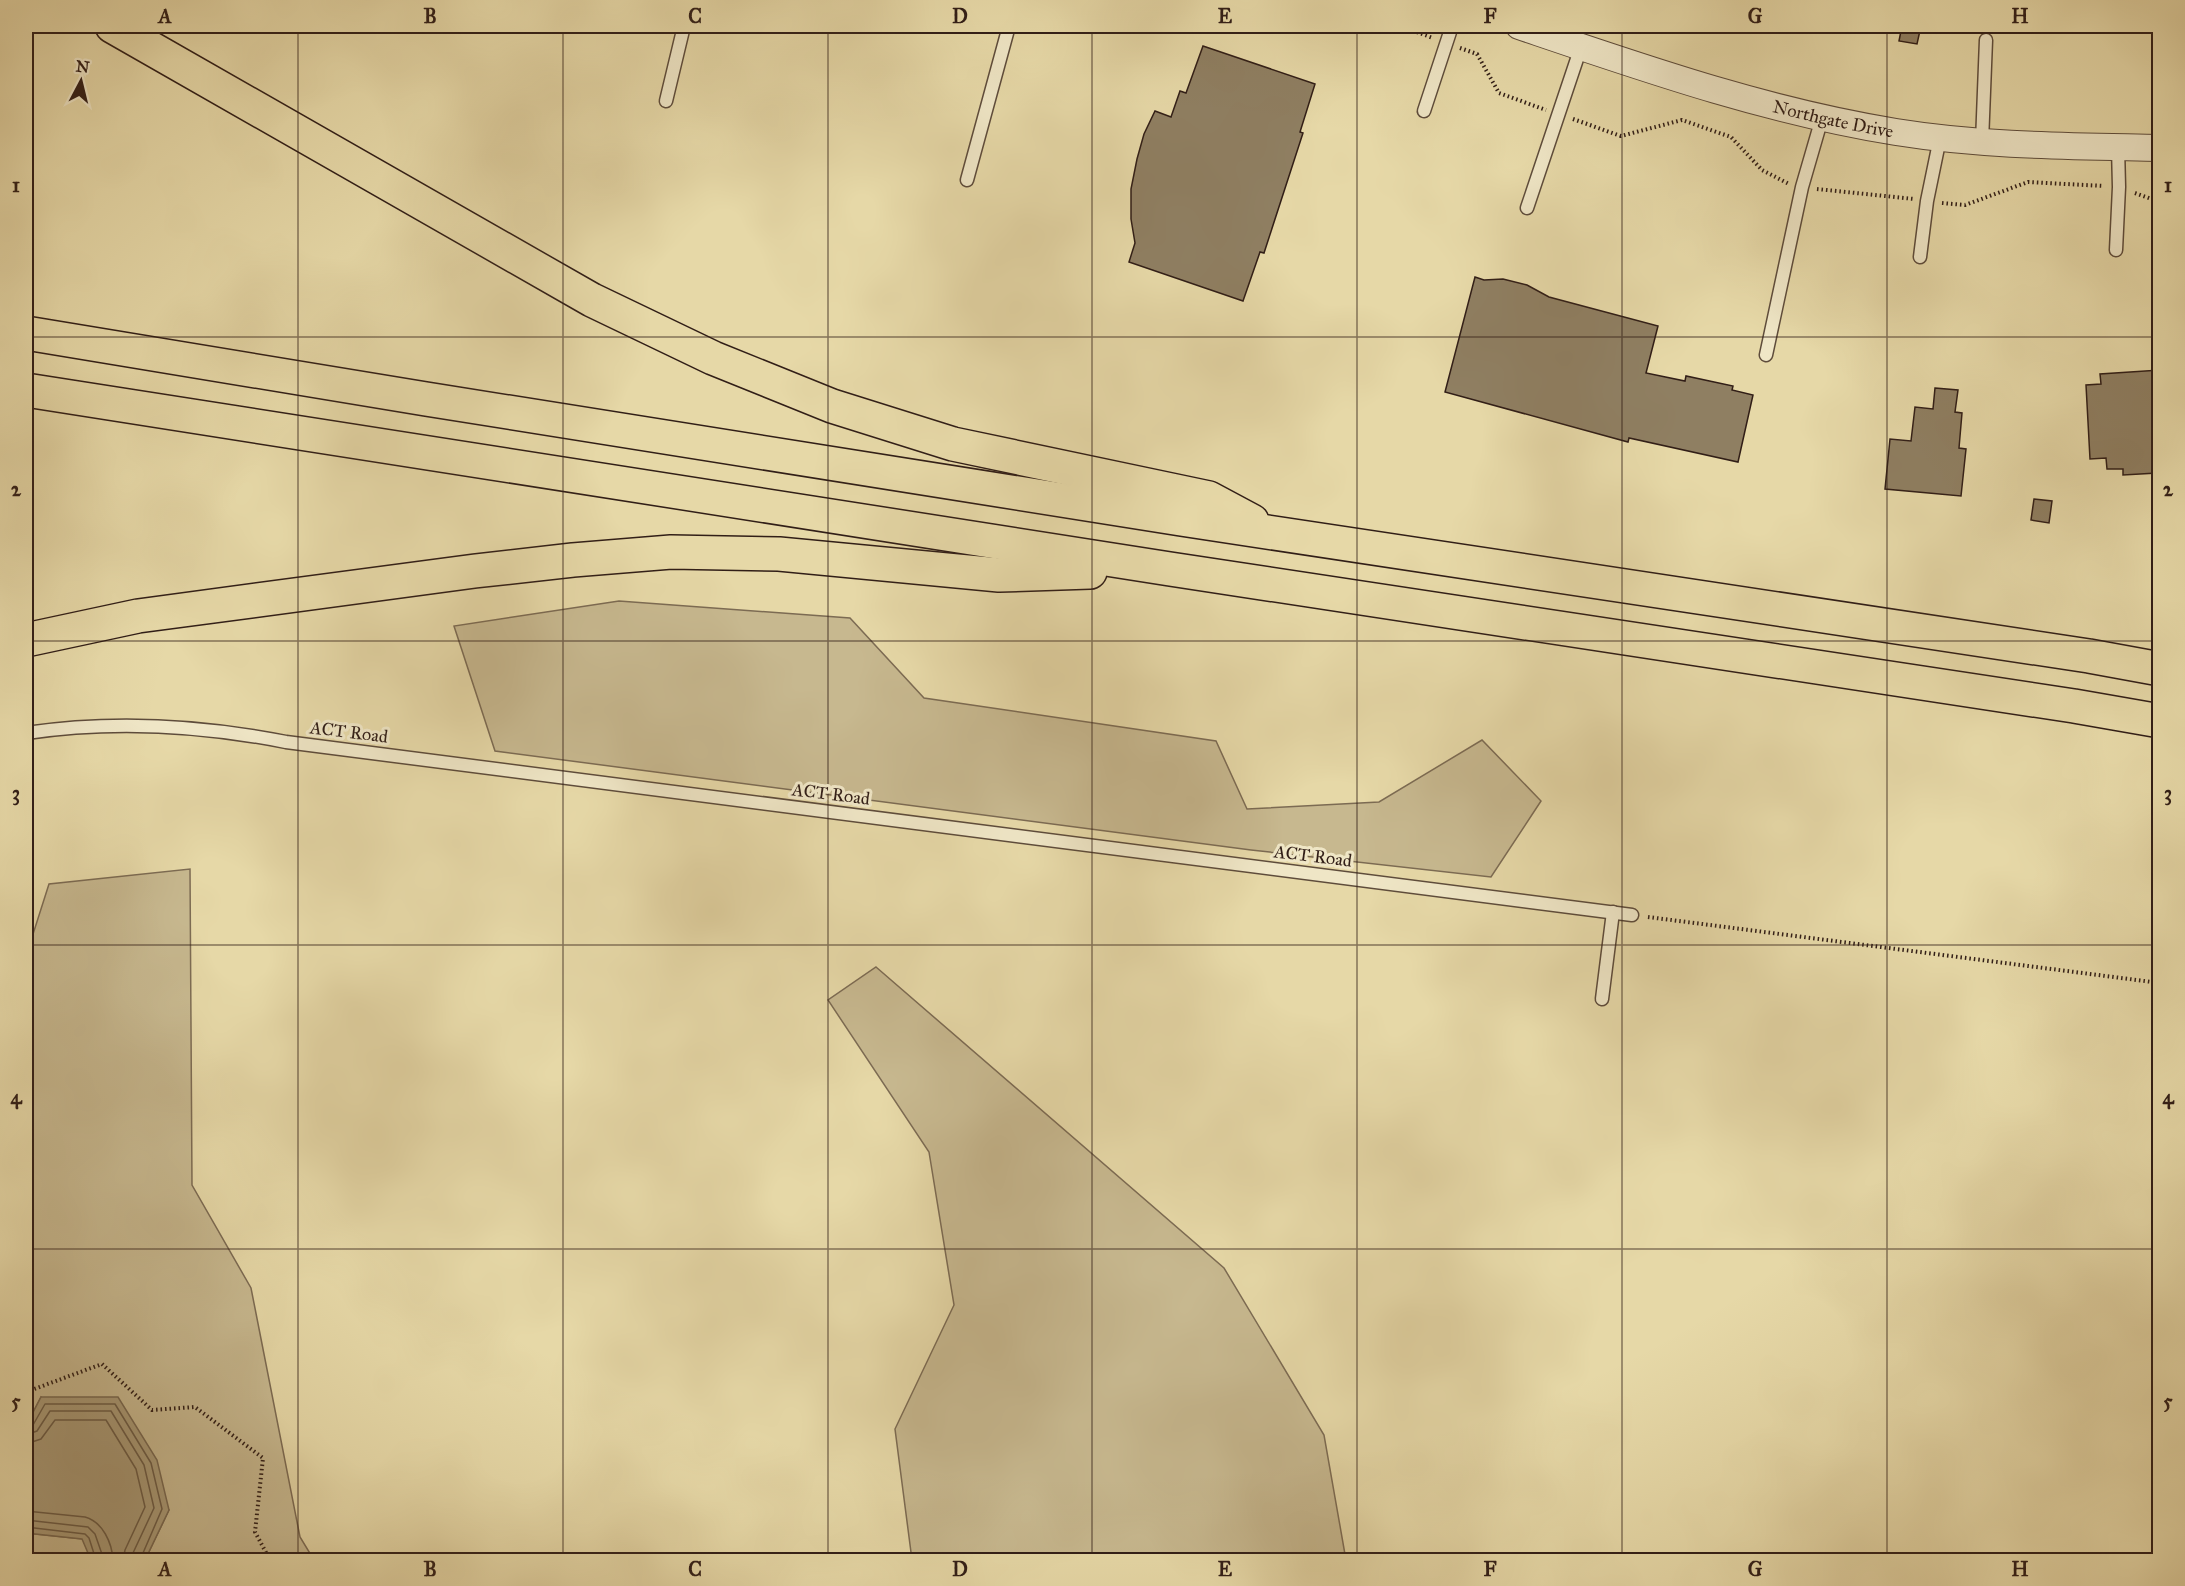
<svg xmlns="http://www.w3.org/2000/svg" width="2185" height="1586" font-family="'IM FELL Great Primer',serif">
<rect width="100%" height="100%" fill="#e6d8a7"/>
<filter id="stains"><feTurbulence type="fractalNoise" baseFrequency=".00333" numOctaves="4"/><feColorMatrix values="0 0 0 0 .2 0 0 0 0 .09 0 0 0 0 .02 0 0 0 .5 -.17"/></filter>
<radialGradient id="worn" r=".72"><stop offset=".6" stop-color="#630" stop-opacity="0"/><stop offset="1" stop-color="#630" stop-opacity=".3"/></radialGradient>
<!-- green -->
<g fill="#c7b88f" stroke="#7c6b53" stroke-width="1.5">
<polygon points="619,601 850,618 924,698 1216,741 1247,809 1379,802 1482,740 1541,801 1491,877 1251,850 495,751 454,626"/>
<polygon points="190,869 192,1185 251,1288 300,1537 314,1560 145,1560 169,1510 41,1397 26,1426 26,956 49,884"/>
<polygon points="876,967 1224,1268 1324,1435 1346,1560 912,1560 895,1429 954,1305 929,1152 828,1000"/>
<polygon points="26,1533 83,1539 91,1560 26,1560"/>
</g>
<!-- water -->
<polygon fill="#a89976" stroke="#786850" stroke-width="1.5" points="41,1397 118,1397 157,1460 169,1510 145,1560 91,1560 82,1539 26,1533 26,1426"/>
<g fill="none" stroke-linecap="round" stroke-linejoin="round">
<!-- shore -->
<g stroke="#6c5c46" stroke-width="1.5">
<polyline points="26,1428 33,1425 45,1404 115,1404 151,1463 162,1509 140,1560"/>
<polyline points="26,1435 37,1431 50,1411 111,1411 144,1465 154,1508 133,1553 132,1560"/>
<polyline points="26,1444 41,1439 55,1420 106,1420 136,1469 145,1507 125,1550 123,1560"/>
<path d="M 26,1511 L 85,1517 C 103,1522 112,1543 113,1560"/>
<polyline points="26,1520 88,1527 95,1534 104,1560"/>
<polyline points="26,1527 85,1534 89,1538 96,1560"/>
</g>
</g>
<!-- building -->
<g fill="#8f7f62" stroke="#311e17" stroke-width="1.5">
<polygon points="1902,26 1921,26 1917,44 1899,41"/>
<polygon points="1203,46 1315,84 1300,132 1303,133 1264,253 1260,252 1243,301 1129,262 1135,243 1131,219 1131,189 1137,159 1144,134 1155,111 1171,117 1180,91 1186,93"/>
<polygon points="1475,277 1484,280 1503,279 1527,285 1549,297 1658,326 1646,373 1685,381 1686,376 1733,386 1732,390 1753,395 1738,462 1629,438 1628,442 1445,392"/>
<polygon points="2160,370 2160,466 2156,466 2157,473 2123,475 2123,469 2107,469 2106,458 2090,459 2086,385 2101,384 2100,374"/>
<polygon points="1935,388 1958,390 1955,412 1962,413 1959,448 1966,449 1961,496 1885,489 1890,439 1911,441 1915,407 1933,409"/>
<polygon points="2034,499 2052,501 2049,523 2031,520"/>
</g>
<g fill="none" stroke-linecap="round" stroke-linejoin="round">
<defs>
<g id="service">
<polyline points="666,101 684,26"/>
<polyline points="1424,111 1452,26"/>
<polyline points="1982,142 1986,40"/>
<polyline points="967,180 1009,26"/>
<polyline points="1527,208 1581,47"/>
<polyline points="2116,250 2119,187 2118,147"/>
<polyline points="1920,257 1927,201 1940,138"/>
<polyline points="1766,355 1802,187 1822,118"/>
<path d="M 26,733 C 113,720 200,725 286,742 L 1632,915"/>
<polyline points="1602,999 1613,912"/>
</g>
<g id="minor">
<path id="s1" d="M 1519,26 C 1643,68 1766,111 1896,132 C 1983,146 2071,146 2160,148"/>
</g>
<g id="motorway">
<polyline points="112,26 592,300 713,358 832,406 953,444 1209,498 1252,521"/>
<polyline points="26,333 426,399 1181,519 2089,656 2160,669"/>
<polyline points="26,390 1170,569 2074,706 2160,721"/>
<polyline points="26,640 138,616 475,571 573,560 671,552 779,554 999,575 1090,572"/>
</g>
</defs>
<!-- service casing -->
<use href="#service" stroke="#5e4c3b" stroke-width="15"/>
<!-- minor casing -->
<use href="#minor" stroke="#5e4c3b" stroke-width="28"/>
<!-- motorway casing -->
<use href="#motorway" stroke="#311e17" stroke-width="36"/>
<!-- path -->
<g stroke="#311e17" stroke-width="4" stroke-dasharray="1.5 3" stroke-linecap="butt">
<polyline points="1400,26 1433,38"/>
<polyline points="1460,48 1477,54 1499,93 1546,110"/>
<polyline points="1573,119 1621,136 1682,120 1731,137 1762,170 1789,184"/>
<polyline points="1817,189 1914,199"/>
<polyline points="2135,193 2160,202"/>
<polyline points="1942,203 1965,205 2028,182 2104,186"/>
<polyline points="1648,917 2160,983"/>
<polyline points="26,1392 102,1364 152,1410 195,1407 263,1458 255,1532 270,1560"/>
</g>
<!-- service -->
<use href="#service" stroke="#efe6c6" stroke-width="12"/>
<!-- minor -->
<use href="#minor" stroke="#efe6c6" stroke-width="26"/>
<!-- motorway -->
<use href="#motorway" stroke="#e6d8a7" stroke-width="33"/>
</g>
<!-- grid -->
<path fill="none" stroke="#311e17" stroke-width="1.5" stroke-opacity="0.55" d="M 298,26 L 298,1560M 563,26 L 563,1560M 828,26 L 828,1560M 1092,26 L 1092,1560M 1357,26 L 1357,1560M 1622,26 L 1622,1560M 1887,26 L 1887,1560M 26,337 L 2160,337M 26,641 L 2160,641M 26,945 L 2160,945M 26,1249 L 2160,1249"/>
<g text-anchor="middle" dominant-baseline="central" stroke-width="6" stroke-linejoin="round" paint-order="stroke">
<!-- street labels -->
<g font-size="18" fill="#311e17" stroke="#efe6c6">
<text stroke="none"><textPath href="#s1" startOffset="328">Northgate Drive</textPath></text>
<text transform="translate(349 732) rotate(7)">ACT Road</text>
<text transform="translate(831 794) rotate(7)">ACT Road</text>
<text transform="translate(1313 856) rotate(7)">ACT Road</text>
</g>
</g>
<!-- margin -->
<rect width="2185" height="1586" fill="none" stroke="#e6d8a7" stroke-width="66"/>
<!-- north arrow -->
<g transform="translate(81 81) rotate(7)" stroke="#efe6c6" stroke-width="4.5" paint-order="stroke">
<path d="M0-4.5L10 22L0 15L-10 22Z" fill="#311e17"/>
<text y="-9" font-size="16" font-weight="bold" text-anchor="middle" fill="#311e17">N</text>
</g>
<rect x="33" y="33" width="2119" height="1520" fill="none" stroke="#311e17" stroke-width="2"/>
<g font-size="20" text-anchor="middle" font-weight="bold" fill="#311e17">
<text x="165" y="23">A</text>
<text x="430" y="23">B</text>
<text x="695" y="23">C</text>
<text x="960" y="23">D</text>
<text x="1225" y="23">E</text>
<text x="1490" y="23">F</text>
<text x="1755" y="23">G</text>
<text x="2020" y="23">H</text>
<text x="16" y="192">1</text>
<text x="2168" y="192">1</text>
<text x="16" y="496">2</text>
<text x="2168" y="496">2</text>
<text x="16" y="800">3</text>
<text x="2168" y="800">3</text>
<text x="16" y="1104">4</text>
<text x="2168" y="1104">4</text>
<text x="16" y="1408">5</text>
<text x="2168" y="1408">5</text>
<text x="165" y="1576">A</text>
<text x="430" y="1576">B</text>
<text x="695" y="1576">C</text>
<text x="960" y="1576">D</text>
<text x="1225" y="1576">E</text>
<text x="1490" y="1576">F</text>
<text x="1755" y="1576">G</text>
<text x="2020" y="1576">H</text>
</g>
<rect width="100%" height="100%" filter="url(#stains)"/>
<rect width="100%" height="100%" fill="url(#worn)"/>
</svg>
